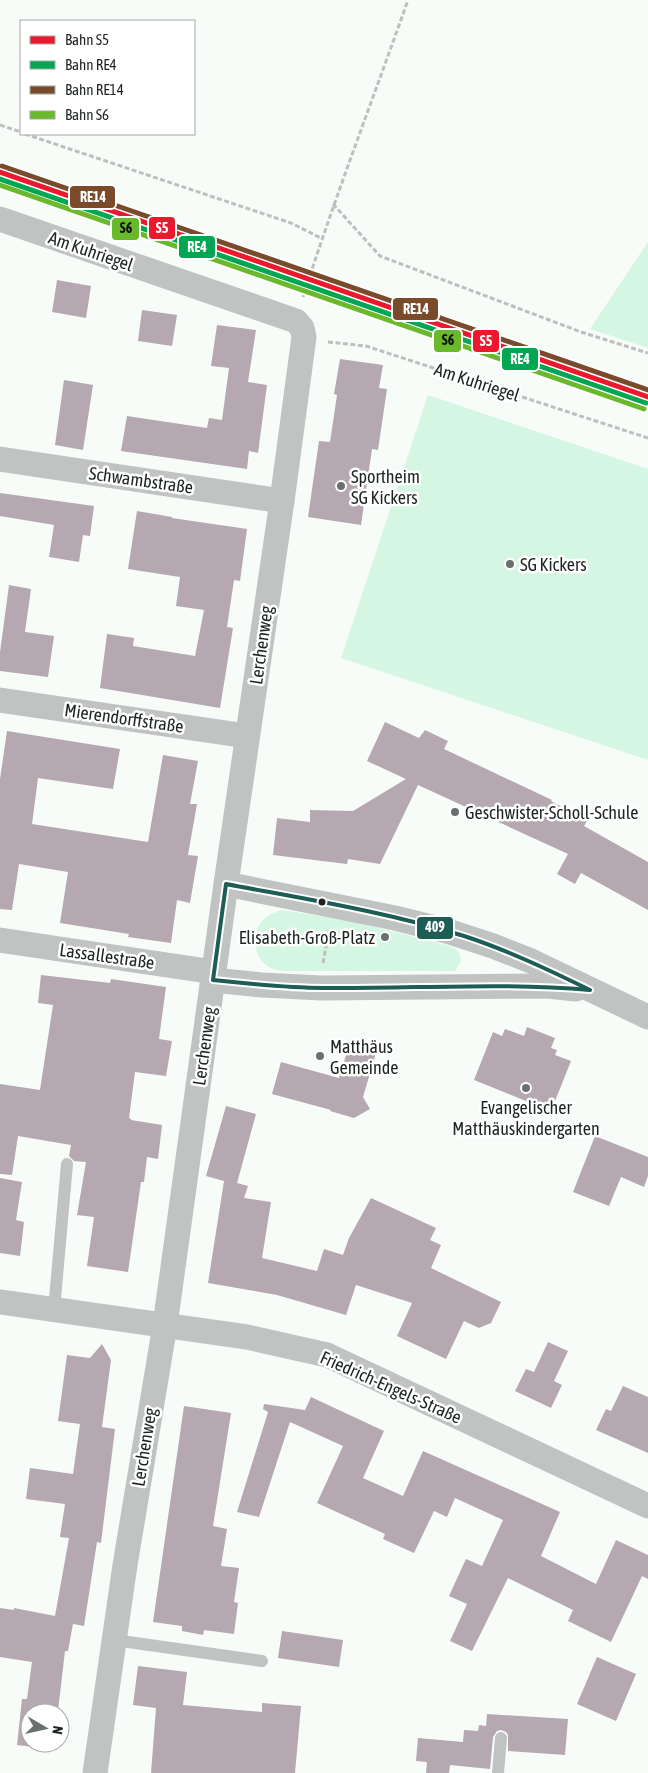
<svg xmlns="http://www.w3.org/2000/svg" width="648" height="1773" font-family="'Asap Condensed',sans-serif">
<rect width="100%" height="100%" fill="#f7fcf9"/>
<!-- green -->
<g fill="#d4f6e2">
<polygon points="648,242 648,348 590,329"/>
<polygon points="428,395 648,469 648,760 341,658"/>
<path d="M 282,910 L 351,921 L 446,945 C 456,948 461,951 461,962 L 455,971 L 295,971 C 287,971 278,972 271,968 C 254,960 250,936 262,921 C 267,915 275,912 282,910 Z"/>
</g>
<!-- building -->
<g fill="#b5a8b0">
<polygon points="57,280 91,286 86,318 52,312"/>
<polygon points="142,310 177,315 172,346 138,341"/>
<polygon points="217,325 256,330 248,382 267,385 258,453 249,451 247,469 121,451 127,416 207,428 209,418 222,420 229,368 211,366"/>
<polygon points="340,359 383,365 379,388 387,389 378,450 372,449 361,525 308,517 319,441 330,442 337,395 334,394"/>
<polygon points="64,380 93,385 83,450 55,445"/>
<polygon points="0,493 94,506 90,536 83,535 79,562 49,557 54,525 0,516"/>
<polygon points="137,511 172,517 172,518 247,529 240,581 234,580 227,627 233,628 220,708 100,688 107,634 134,638 133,646 195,656 204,610 176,606 180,577 128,569"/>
<polygon points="9,585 31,589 25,632 54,636 48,677 0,671 0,652"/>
<polygon points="385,722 419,738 425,730 448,741 444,749 552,800 551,801 587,821 584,826 648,862 648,910 581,873 575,884 557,874 568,854 418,785 380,864 348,859 347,864 273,855 277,818 310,822 310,810 353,811 406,779 367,761"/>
<polygon points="7,731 120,749 113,789 38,778 32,824 148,842 163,755 198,761 190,804 197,804 188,855 198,856 190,903 177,900 171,943 128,937 129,934 60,923 68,872 19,864 12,910 0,909 0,779"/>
<polygon points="41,975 110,983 111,979 166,987 159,1039 172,1041 166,1076 135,1072 129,1118 131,1119 131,1120 162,1125 158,1159 147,1157 144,1182 141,1182 128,1272 87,1266 94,1217 77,1215 86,1162 74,1161 69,1156 71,1145 18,1136 12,1175 0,1174 0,1084 40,1090 53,1005 38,1003"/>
<polygon points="527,1027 555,1038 551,1048 557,1050 555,1055 571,1061 551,1111 474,1080 493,1032 502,1036 505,1029 524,1036"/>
<polygon points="349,1045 376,1053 363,1097 370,1109 354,1118 330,1111 331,1110 272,1094 281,1062 339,1078"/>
<polygon points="226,1106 256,1114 237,1183 248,1186 244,1198 271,1202 262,1258 317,1271 324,1249 343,1255 349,1238 371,1198 436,1228 430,1240 441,1245 431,1268 501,1302 491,1323 479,1328 464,1321 446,1359 397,1336 412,1303 356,1285 346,1315 277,1295 208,1283 224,1181 206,1176"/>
<polygon points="595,1136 648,1157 648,1176 644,1187 621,1177 609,1206 573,1192"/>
<polygon points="0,1178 22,1182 16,1220 24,1222 20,1256 0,1253"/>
<polygon points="548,1342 568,1351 554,1381 562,1385 551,1408 515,1391 526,1369 534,1372"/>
<polygon points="102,1344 111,1360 102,1427 115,1429 101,1543 97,1542 84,1626 73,1624 68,1651 65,1651 58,1711 61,1711 60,1722 60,1713 30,1713 30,1743 58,1743 57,1750 17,1745 22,1699 27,1699 32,1662 0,1657 0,1608 14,1610 14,1608 55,1616 69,1538 60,1537 65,1504 26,1499 30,1468 73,1474 80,1424 58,1421 67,1355 90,1358"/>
<polygon points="623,1386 648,1397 648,1453 596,1430 606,1409 611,1411"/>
<polygon points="311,1397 384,1431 363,1478 403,1496 423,1451 560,1512 541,1556 596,1584 616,1540 648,1555 648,1579 642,1576 611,1642 568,1621 573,1610 508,1578 472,1651 450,1641 467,1604 449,1596 466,1559 482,1566 503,1520 455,1498 447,1517 434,1511 414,1553 383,1539 385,1534 317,1503 343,1446 290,1422 259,1517 237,1512 268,1412 263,1409 264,1404 305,1410"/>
<polygon points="184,1406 231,1413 213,1526 227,1529 221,1566 239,1568 234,1602 238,1603 234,1634 204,1630 203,1635 182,1631 182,1626 153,1622"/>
<polygon points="282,1631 343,1640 339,1667 278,1658"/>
<polygon points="597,1657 636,1674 616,1721 577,1704"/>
<polygon points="138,1666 187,1672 183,1705 262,1712 262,1703 301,1706 295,1773 151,1773 156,1708 133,1705"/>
<polygon points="487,1714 568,1719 565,1755 508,1751 508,1735 506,1732 501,1730 497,1731 493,1737 490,1769 450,1765 449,1773 426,1773 427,1762 416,1761 418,1738 463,1742 464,1730 478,1731 479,1725 486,1726"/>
</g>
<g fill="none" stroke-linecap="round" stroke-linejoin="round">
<!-- path -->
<g stroke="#bdc0be" stroke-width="3" stroke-dasharray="5 2.5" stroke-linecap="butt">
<polyline points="0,125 21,132"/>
<polyline points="25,134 291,223 321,238"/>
<polyline points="333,204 380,256 581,332 648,353"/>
<path d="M 303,297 C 335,197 373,99 408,0"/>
<polyline points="328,342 366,346 648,438"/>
<polyline points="323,963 329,930"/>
</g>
<!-- service -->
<g stroke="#c1c3c2" stroke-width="12">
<polyline points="54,1310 67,1164"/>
<polyline points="114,1640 262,1661"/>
<polyline points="498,1773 501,1738"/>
</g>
<!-- minor -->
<g stroke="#c1c3c2" stroke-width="25">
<polyline points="0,219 296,321 302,328 304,337 282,501 226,884 165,1325 125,1565 95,1773"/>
<polyline points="0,459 282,501"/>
<polyline points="0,700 247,736"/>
<polyline points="226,884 395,918 447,931 493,946 531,961 648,1017"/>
<polyline points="0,940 214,972"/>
<polyline points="213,980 262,985 322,988 547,986 576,989"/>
<polyline points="0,1302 247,1337 327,1355 648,1506"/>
</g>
<defs>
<path id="bus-1" d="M 226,884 C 305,899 387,912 464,936 C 507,950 549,970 590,990 C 501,982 412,989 323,988 C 286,988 250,984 213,980 Z"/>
</defs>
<!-- bus-1 casing -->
<use href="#bus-1" stroke="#fff" stroke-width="8"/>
<!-- bus-1 -->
<use href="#bus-1" stroke="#1e5d55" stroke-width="4"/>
<defs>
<polyline id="rail-1" points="0,172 648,397"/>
<polyline id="rail-2" points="0,179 646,403"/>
<polyline id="rail-3" points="2,166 648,390"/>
<polyline id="rail-4" points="0,185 644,409"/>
</defs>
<!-- rail-1 casing -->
<use href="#rail-1" stroke="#fff" stroke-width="9"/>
<!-- rail-2 casing -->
<use href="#rail-2" stroke="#fff" stroke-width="9"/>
<!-- rail-3 casing -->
<use href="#rail-3" stroke="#fff" stroke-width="9"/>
<!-- rail-4 casing -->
<use href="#rail-4" stroke="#fff" stroke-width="9"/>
<!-- rail-1 -->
<use href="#rail-1" stroke="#ec192e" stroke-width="5"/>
<!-- rail-2 -->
<use href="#rail-2" stroke="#00a651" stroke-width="5"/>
<!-- rail-3 -->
<use href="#rail-3" stroke="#7a4b2a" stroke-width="5"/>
<!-- rail-4 -->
<use href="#rail-4" stroke="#6ab82b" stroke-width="5"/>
</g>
<!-- markers -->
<g fill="#6a706d" stroke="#fff" stroke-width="2">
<circle cx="341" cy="486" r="5"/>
<circle cx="510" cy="564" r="5"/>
<circle cx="455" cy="812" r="5"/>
<circle cx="385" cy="937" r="5"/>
<circle cx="320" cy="1056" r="5"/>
<circle cx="526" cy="1088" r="5"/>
</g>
<circle fill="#1e2521" stroke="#fff" stroke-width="2" cx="322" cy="902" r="4.5"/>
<g text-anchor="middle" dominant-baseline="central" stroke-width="5" stroke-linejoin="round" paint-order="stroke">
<!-- street labels -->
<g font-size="18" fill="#1e2521" stroke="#fff">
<text transform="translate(91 251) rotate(19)">Am Kuhriegel</text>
<text transform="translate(477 382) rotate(18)">Am Kuhriegel</text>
<text transform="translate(141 480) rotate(8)">Schwambstraße</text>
<text transform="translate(261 645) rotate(-82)">Lerchenweg</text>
<text transform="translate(124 718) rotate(8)">Mierendorffstraße</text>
<text transform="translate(107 956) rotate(8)">Lassallestraße</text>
<text transform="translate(204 1046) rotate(-82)">Lerchenweg</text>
<text transform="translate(391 1387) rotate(24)">Friedrich-Engels-Straße</text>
<text transform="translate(144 1447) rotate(-81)">Lerchenweg</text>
</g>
<!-- poi labels -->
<g font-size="18" fill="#1e2521" stroke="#fff" text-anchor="start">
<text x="351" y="476">Sportheim<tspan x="351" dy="21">SG Kickers</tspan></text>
<text x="520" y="564">SG Kickers</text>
<text x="465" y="812">Geschwister-Scholl-Schule</text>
<text x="375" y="937" text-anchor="end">Elisabeth-Groß-Platz</text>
<text x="330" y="1046">Matthäus<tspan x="330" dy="21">Gemeinde</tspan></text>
<text x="526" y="1107" text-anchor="middle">Evangelischer<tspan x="526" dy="21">Matthäuskindergarten</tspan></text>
</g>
</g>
<g stroke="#fff" stroke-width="2">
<rect x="69" y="185" width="47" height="24" rx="5" fill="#7a4b2a"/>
<rect x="148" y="216" width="28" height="24" rx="5" fill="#ec192e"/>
<rect x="111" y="217" width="29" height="24" rx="5" fill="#6ab82b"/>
<rect x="178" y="235" width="38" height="24" rx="5" fill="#00a651"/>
<rect x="392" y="297" width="47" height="24" rx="5" fill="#7a4b2a"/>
<rect x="433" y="329" width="29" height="24" rx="5" fill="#6ab82b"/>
<rect x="472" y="329" width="28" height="24" rx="5" fill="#ec192e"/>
<rect x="501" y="347" width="38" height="24" rx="5" fill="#00a651"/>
<rect x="416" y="916" width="38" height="24" rx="5" fill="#1e5d55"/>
</g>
<g font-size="14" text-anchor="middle" font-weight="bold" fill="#fff">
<text x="93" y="202">RE14</text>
<text x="162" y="233">S5</text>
<text x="197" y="252">RE4</text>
<text x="416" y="314">RE14</text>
<text x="486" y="346">S5</text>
<text x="520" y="364">RE4</text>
<text x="435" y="932">409</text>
</g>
<g font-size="14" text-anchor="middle" font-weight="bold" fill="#111">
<text x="126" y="233">S6</text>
<text x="448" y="345">S6</text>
</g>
<!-- legend -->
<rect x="20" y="20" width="175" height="115" fill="#ffffff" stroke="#a5a8a6"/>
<rect x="30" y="36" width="25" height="8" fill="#ec192e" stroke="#a5a8a6"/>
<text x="65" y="45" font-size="15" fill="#1e2521">Bahn S5</text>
<rect x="30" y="61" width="25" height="8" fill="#00a651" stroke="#a5a8a6"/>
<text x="65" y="70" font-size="15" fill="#1e2521">Bahn RE4</text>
<rect x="30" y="86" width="25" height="8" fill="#7a4b2a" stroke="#a5a8a6"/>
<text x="65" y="95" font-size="15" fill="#1e2521">Bahn RE14</text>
<rect x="30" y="111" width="25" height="8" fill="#6ab82b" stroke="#a5a8a6"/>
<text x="65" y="120" font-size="15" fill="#1e2521">Bahn S6</text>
<!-- north arrow -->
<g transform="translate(45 1728) rotate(99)"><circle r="24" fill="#ffffff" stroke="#a5a8a6"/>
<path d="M0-4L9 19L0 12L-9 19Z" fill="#6a706d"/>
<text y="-8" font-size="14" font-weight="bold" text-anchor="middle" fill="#1e2521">N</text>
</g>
</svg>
